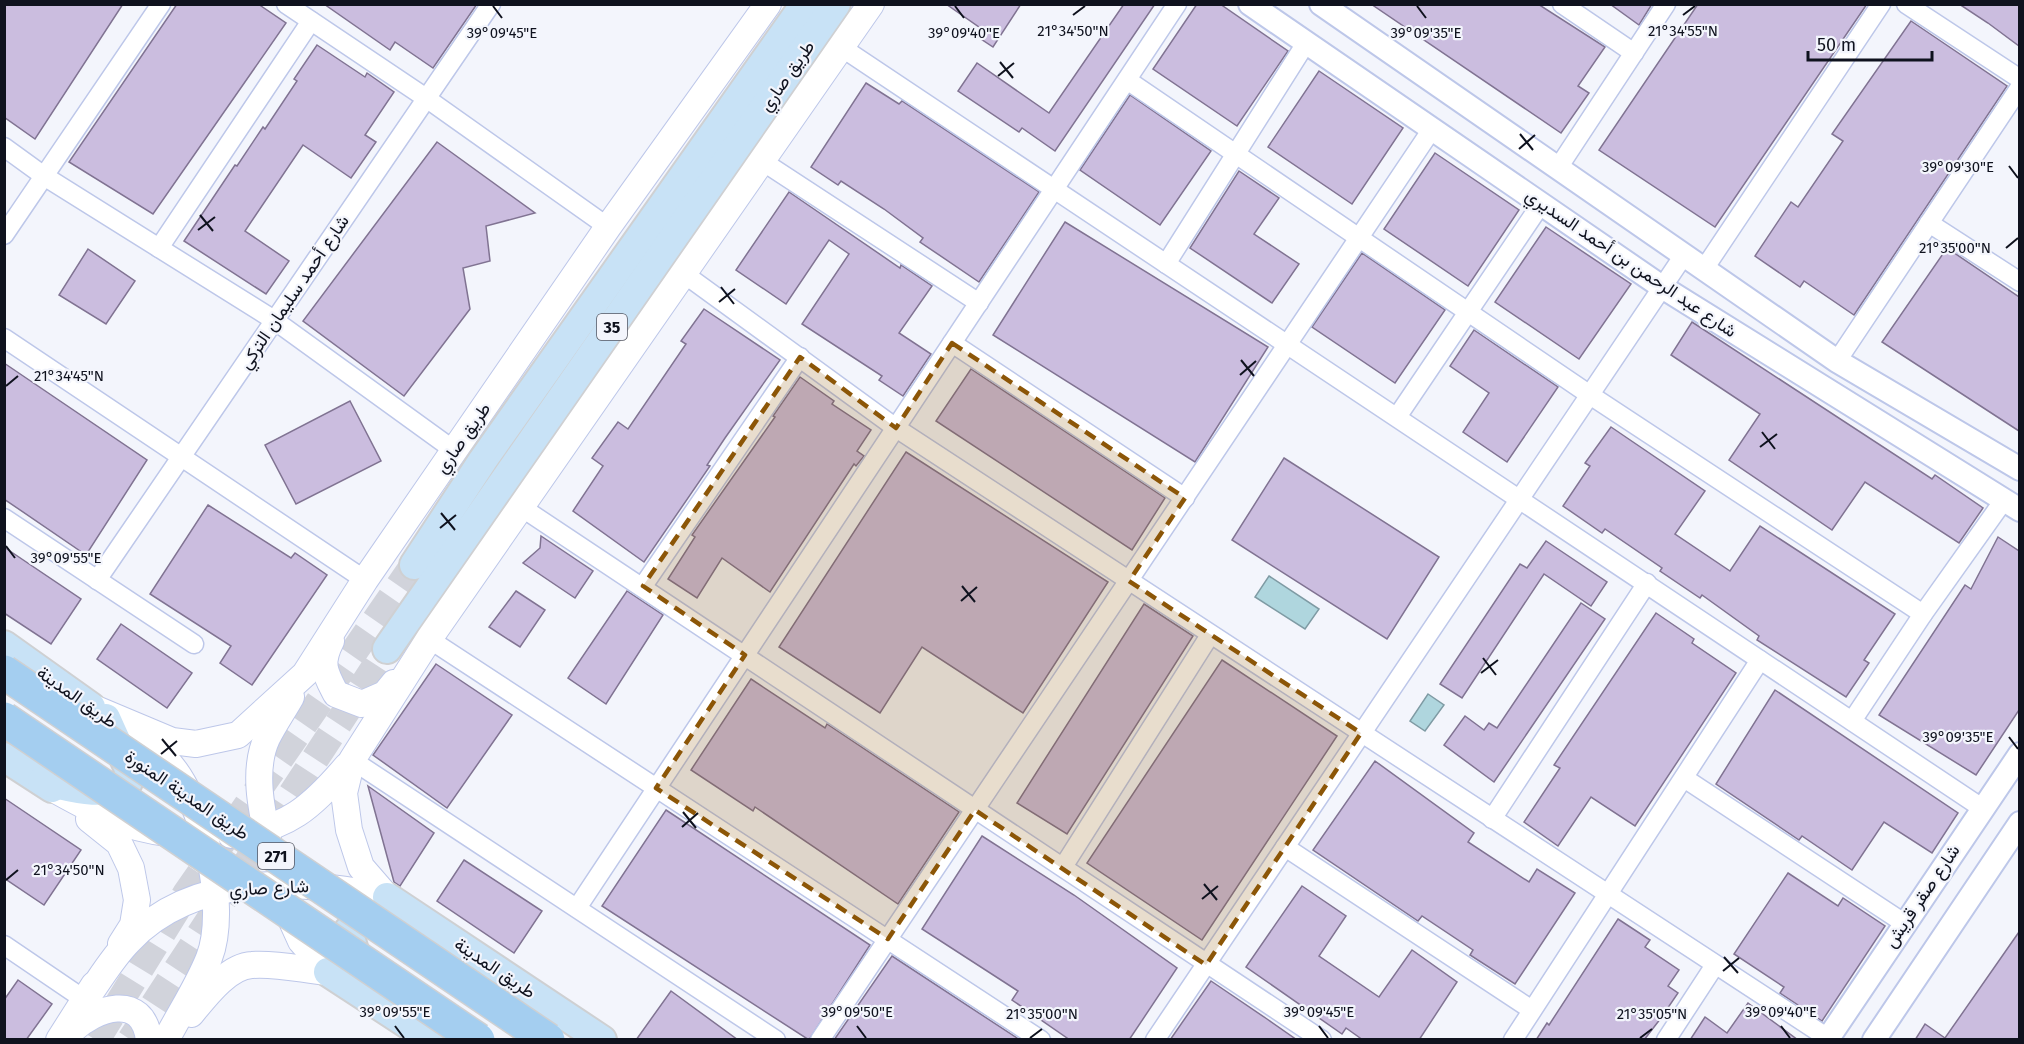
<svg xmlns="http://www.w3.org/2000/svg" width="2024" height="1044" font-family="'Fira Sans',Vazirmatn,sans-serif">
<rect width="100%" height="100%" fill="#f3f5fc"/>
<!-- water -->
<g fill="#afd6de" stroke="#7f9ba4" stroke-width="1.5">
<polygon points="1269,576 1319,609 1305,629 1255,597"/>
<polygon points="1428,694 1444,705 1425,731 1410,721"/>
</g>
<!-- building -->
<g fill="#cbbddf" stroke="#807392" stroke-width="1.5">
<polygon points="4,4 123,4 35,139 4,117"/>
<polygon points="177,4 258,4 286,23 153,214 69,162"/>
<polygon points="324,4 477,4 433,68 395,42 390,50"/>
<polygon points="946,4 1021,4 993,47 981,39 986,32"/>
<polygon points="1124,4 1155,4 1055,151 1022,128 1019,132 958,91 977,63 1049,113"/>
<polygon points="1197,4 1220,4 1288,51 1237,126 1153,69"/>
<polygon points="1371,4 1538,4 1605,47 1578,86 1589,93 1561,133"/>
<polygon points="1610,4 1652,4 1639,25"/>
<polygon points="1698,4 1867,4 1715,227 1599,150"/>
<polygon points="1959,4 2019,4 2019,46 1988,23"/>
<polygon points="1911,21 2007,86 1854,315 1804,281 1800,287 1755,256 1791,202 1798,207 1843,141 1832,134"/>
<polygon points="317,45 365,77 367,73 394,92 365,135 376,142 351,178 303,145 245,231 289,261 266,294 184,241 235,165 237,166 263,127 265,129 297,81 294,79"/>
<polygon points="1319,71 1403,128 1352,204 1268,147"/>
<polygon points="866,83 899,104 902,101 1039,192 979,282 920,242 923,238 884,209 841,181 838,185 811,167"/>
<polygon points="1130,95 1211,151 1160,225 1080,170"/>
<polygon points="437,142 535,213 486,226 490,261 463,268 470,309 404,396 303,321"/>
<polygon points="1435,153 1519,210 1468,286 1384,229"/>
<polygon points="1239,171 1279,198 1254,234 1299,264 1272,303 1190,248"/>
<polygon points="789,192 900,268 901,265 932,286 899,333 931,354 903,396 879,380 882,376 802,324 849,254 829,240 786,304 736,270"/>
<polygon points="1065,222 1268,347 1195,462 993,335"/>
<polygon points="1546,227 1631,284 1579,359 1495,302"/>
<polygon points="1947,248 2019,297 2019,431 1882,342"/>
<polygon points="88,249 135,281 106,324 59,295"/>
<polygon points="1362,253 1445,310 1395,383 1312,327"/>
<polygon points="704,309 780,360 725,438 707,465 710,466 644,562 573,511 603,466 592,458 618,422 628,429 686,344 681,341"/>
<polygon points="1692,322 1932,479 1935,475 1983,508 1959,543 1865,482 1832,530 1729,460 1760,414 1671,355"/>
<polygon points="1474,330 1558,387 1507,462 1463,432 1489,393 1450,366"/>
<polygon points="4,363 147,460 86,555 4,499"/>
<polygon points="971,369 1165,498 1132,550 936,421"/>
<polygon points="800,377 834,401 832,404 871,430 857,451 864,456 856,466 854,464 770,592 722,558 697,598 668,579 695,537 692,535 775,417 773,416"/>
<polygon points="350,401 381,461 296,504 265,445"/>
<polygon points="1611,427 1705,491 1675,534 1730,571 1760,526 1895,614 1864,660 1869,663 1846,697 1757,640 1759,636 1702,595 1700,598 1660,571 1662,568 1605,529 1602,533 1563,506 1590,466 1585,463"/>
<polygon points="906,452 1108,582 1023,713 922,647 880,713 779,647"/>
<polygon points="1284,458 1439,557 1387,639 1232,540"/>
<polygon points="208,505 291,558 295,553 327,575 252,685 220,663 231,646 150,594"/>
<polygon points="541,536 593,571 575,598 523,563 540,548"/>
<polygon points="1998,537 2019,551 2019,710 1976,775 1879,715 1965,585 1971,589"/>
<polygon points="1546,541 1607,582 1591,606 1544,574 1462,698 1440,684 1520,564 1527,568"/>
<polygon points="4,547 81,599 51,644 4,613"/>
<polygon points="516,591 545,610 520,647 489,627"/>
<polygon points="627,591 663,615 606,704 568,678"/>
<polygon points="1581,603 1605,619 1494,782 1444,745 1465,716 1484,730 1489,723 1497,728"/>
<polygon points="1144,604 1193,636 1067,834 1017,803"/>
<polygon points="1656,613 1694,639 1692,643 1736,673 1635,826 1591,797 1558,846 1524,822 1560,768 1554,765"/>
<polygon points="121,624 192,673 167,708 97,659"/>
<polygon points="1222,660 1337,736 1202,940 1087,863"/>
<polygon points="436,664 512,715 447,808 373,755"/>
<polygon points="751,679 825,728 827,724 959,812 898,904 755,807 753,811 691,770"/>
<polygon points="1775,690 1958,813 1932,853 1884,822 1852,870 1802,836 1799,840 1716,784"/>
<polygon points="1375,761 1474,833 1468,842 1529,882 1537,869 1575,893 1515,984 1470,955 1473,950 1422,916 1418,921 1313,850"/>
<polygon points="368,786 434,833 400,886 394,882"/>
<polygon points="4,798 81,850 44,905 4,878"/>
<polygon points="666,810 870,945 809,1040 602,906"/>
<polygon points="982,836 1074,895 1177,968 1129,1040 1070,1040 1012,1000 1018,991 922,929"/>
<polygon points="464,860 542,911 514,953 437,901"/>
<polygon points="1788,873 1838,906 1843,898 1885,926 1822,1021 1780,993 1784,987 1734,954"/>
<polygon points="1302,886 1346,916 1319,956 1379,997 1412,950 1457,982 1419,1040 1363,1040 1346,1028 1342,1034 1246,967"/>
<polygon points="1618,919 1650,940 1645,947 1679,970 1668,986 1678,993 1661,1018 1644,1040 1536,1040 1547,1023 1549,1025"/>
<polygon points="2019,932 2019,1040 1915,1040 1925,1024 1945,1038"/>
<polygon points="892,956 1020,1040 834,1040"/>
<polygon points="18,980 52,1004 26,1040 4,1040 4,1000"/>
<polygon points="1211,981 1267,1019 1297,1040 1170,1040"/>
<polygon points="671,991 738,1040 636,1040"/>
<polygon points="1748,1003 1798,1040 1690,1040 1705,1017 1727,1033"/>
</g>
<g fill="none" stroke-linecap="round" stroke-linejoin="round">
<!-- primary-tunnel -->
<g stroke="#d1d3db" stroke-width="28" stroke-dasharray="28 14" stroke-linecap="butt">
<polyline points="96,1040 186,894 414,565"/>
<polyline points="131,1040 387,649"/>
</g>
<defs>
<g id="minor">
<polyline points="286,4 426,98 608,227"/>
<polyline points="1562,4 1634,53"/>
<polyline points="1906,4 2020,79"/>
<polyline points="841,47 1982,808"/>
<polyline points="1127,80 1590,395 1923,614"/>
<polyline points="4,147 44,176 274,320 455,451"/>
<polyline points="762,161 979,303"/>
<polyline points="1558,168 1666,4"/>
<polyline points="1929,223 2020,282"/>
<polyline points="4,235 161,4"/>
<polyline points="159,248 311,21"/>
<polyline points="1166,264 1306,43"/>
<polyline points="1704,269 1881,4"/>
<polyline points="683,273 896,428 1828,1038"/>
<polyline points="4,338 365,580"/>
<polyline points="952,343 1185,498"/>
<polyline points="1837,361 2020,87"/>
<polyline points="1397,417 1541,204"/>
<polyline points="521,507 1322,1040"/>
<polyline points="4,518 194,644"/>
<polyline points="97,580 491,4"/>
<polyline points="643,586 800,357"/>
<polyline points="429,639 1041,1040"/>
<polyline points="1852,721 1923,614 2004,500"/>
<polyline points="352,760 776,1040"/>
<polyline points="1684,778 1904,923"/>
<polyline points="1492,819 1647,583"/>
<polyline points="1285,847 1532,1010"/>
<polyline points="1063,867 1210,635"/>
<polyline points="577,908 1177,4"/>
<polyline points="4,945 85,1000"/>
<polyline points="820,1040 1432,129"/>
<polyline points="1155,1040 1684,255"/>
<polyline points="1513,1040 1760,660"/>
<polyline points="1666,1040 1715,965"/>
</g>
<g id="tertiary">
<polyline points="1250,4 1662,287 2020,510"/>
<polyline points="1321,4 1837,361 2020,469"/>
<polyline points="1827,1040 2020,754"/>
<polyline points="1874,1040 2020,823"/>
</g>
<g id="secondary">
<path d="M 331,641 C 319,664 325,673 336,694 L 362,704 L 385,694 L 394,683"/>
<polyline points="91,707 172,741 196,744 238,735 305,674 365,580 608,227 768,4"/>
<path d="M 131,735 C 142,743 156,750 165,759 C 204,797 229,908 209,958 C 198,986 180,1013 166,1040"/>
<path d="M 52,788 C 92,810 122,828 168,833"/>
<polyline points="89,819 119,843 131,868 137,900 133,925 121,944"/>
<path d="M 231,835 C 287,830 313,806 347,766"/>
<path d="M 269,844 C 262,812 252,770 267,738 C 274,724 283,711 291,697"/>
<polyline points="387,897 361,867 349,830 344,793 352,760 429,639 871,4"/>
<polyline points="286,908 301,941 328,972"/>
<path d="M 85,1000 C 99,981 112,958 129,941 C 195,871 302,880 387,897"/>
<path d="M 191,1014 C 205,997 228,966 252,965 C 277,963 304,970 328,972"/>
<path d="M 71,1031 C 95,1008 143,991 149,1040"/>
<polyline points="59,1040 94,985"/>
</g>
<g id="primary">
<polyline points="414,565 483,460 805,4"/>
<polyline points="4,645 91,707"/>
<polyline points="387,649 836,4"/>
<polyline points="4,757 52,788"/>
<path d="M 42,781 C 70,787 102,799 128,782 L 129,769 L 106,718"/>
<polyline points="387,897 602,1040"/>
<path d="M 388,917 C 373,913 360,920 349,930 C 353,963 376,989 395,1015"/>
<polyline points="328,972 432,1040"/>
</g>
</defs>
<!-- minor casing -->
<use href="#minor" stroke="#bdc7e9" stroke-width="21"/>
<!-- tertiary casing -->
<use href="#tertiary" stroke="#bdc7e9" stroke-width="26"/>
<!-- secondary casing -->
<use href="#secondary" stroke="#bdc7e9" stroke-width="28"/>
<!-- primary casing -->
<use href="#primary" stroke="#cfd0d2" stroke-width="32"/>
<!-- minor -->
<use href="#minor" stroke="#fff" stroke-width="18"/>
<!-- tertiary -->
<use href="#tertiary" stroke="#fff" stroke-width="22"/>
<!-- secondary -->
<use href="#secondary" stroke="#fff" stroke-width="26"/>
<!-- primary -->
<use href="#primary" stroke="#c8e2f6" stroke-width="28"/>
<defs>
<g id="motorway-bridge">
<polyline points="4,672 548,1040"/>
<polyline points="4,719 478,1040"/>
</g>
</defs>
<!-- motorway-bridge casing -->
<use href="#motorway-bridge" stroke="#cfd0d2" stroke-width="36" stroke-linecap="butt"/>
<!-- motorway-bridge -->
<use href="#motorway-bridge" stroke="#a4cef0" stroke-width="33"/>
</g>
<!-- marked area -->
<path fill="#8c5607" fill-opacity="0.2" stroke="#8c5607" stroke-width="4.5" stroke-dasharray="12 8" stroke-linejoin="round" d="M 952,343 L 1185,498 L 1129,581 L 1361,733 L 1206,965 L 975,810 L 888,939 L 656,788 L 745,655 L 643,586 L 800,357 L 896,428 Z"/>
<!-- ticks -->
<path fill="none" stroke="#0f121e" stroke-width="2" d="M 493,6 L 502,18M 955,6 L 964,18M 1417,6 L 1426,18M 1073,15 L 1085,6M 1683,15 L 1695,6M 1000,62 L 1013,78M 998,76 L 1014,63M 1520,134 L 1533,150M 1519,149 L 1535,135M 2009,166 L 2018,178M 200,215 L 213,231M 198,230 L 215,217M 2006,248 L 2018,238M 721,287 L 734,304M 719,302 L 735,289M 1241,360 L 1254,376M 1240,375 L 1256,361M 6,386 L 18,376M 1762,432 L 1775,449M 1760,447 L 1777,434M 441,513 L 455,530M 440,528 L 456,515M 6,546 L 15,558M 962,586 L 975,602M 961,601 L 977,587M 1483,658 L 1496,675M 1481,673 L 1498,660M 2009,737 L 2018,749M 162,739 L 176,756M 161,754 L 177,741M 683,812 L 696,828M 682,827 L 698,813M 6,880 L 18,870M 1204,884 L 1217,900M 1202,899 L 1218,886M 1724,957 L 1738,973M 1723,971 L 1739,958M 395,1026 L 404,1038M 857,1026 L 866,1038M 1319,1026 L 1328,1038M 1781,1026 L 1790,1038M 1030,1038 L 1042,1029M 1640,1038 L 1652,1029"/>
<g text-anchor="middle" dominant-baseline="central" stroke-width="4.5" stroke-linejoin="round" paint-order="stroke">
<!-- shield labels -->
<g fill="#f3f5fc" stroke="#535661" stroke-width="1.5">
<rect x="597" y="314" width="30" height="26" rx="4.5"/>
<rect x="258" y="843" width="36" height="26" rx="4.5"/>
</g>
<g font-size="16" font-weight="bold" fill="#0f121e">
<text x="612" y="327">35</text>
<text x="276" y="856">271</text>
</g>
<!-- street labels -->
<g font-size="18" fill="#0f121e" stroke="#f3f5fc">
<text transform="translate(787 76) rotate(-55)">طريق صاري</text>
<text transform="translate(1631 263) rotate(34)">شارع عبد الرحمن بن أحمد السديري</text>
<text transform="translate(294 292) rotate(-56)">شارع أحمد سليمان التركي</text>
<text transform="translate(463 438) rotate(-55)">طريق صاري</text>
<text transform="translate(77 697) rotate(35)">طريق المدينة</text>
<text transform="translate(187 795) rotate(34)">طريق المدينة المنورة</text>
<text transform="translate(269 888) rotate(-3)">شارع صاري</text>
<text transform="translate(1922 896) rotate(-56)">شارع صقر قريش</text>
<text transform="translate(495 968) rotate(34)">طريق المدينة</text>
</g>
</g>
<g font-size="15" text-anchor="middle" fill="#0f121e" stroke="#f3f5fc" stroke-width="4.5" stroke-linejoin="round" paint-order="stroke">
<text x="1073" y="36">21°34'50"N</text>
<text x="1683" y="36">21°34'55"N</text>
<text x="502" y="38">39°09'45"E</text>
<text x="964" y="38">39°09'40"E</text>
<text x="1426" y="38">39°09'35"E</text>
<text x="1958" y="172">39°09'30"E</text>
<text x="1955" y="253">21°35'00"N</text>
<text x="69" y="381">21°34'45"N</text>
<text x="66" y="563">39°09'55"E</text>
<text x="1958" y="742">39°09'35"E</text>
<text x="69" y="875">21°34'50"N</text>
<text x="395" y="1017">39°09'55"E</text>
<text x="857" y="1017">39°09'50"E</text>
<text x="1319" y="1017">39°09'45"E</text>
<text x="1781" y="1017">39°09'40"E</text>
<text x="1042" y="1019">21°35'00"N</text>
<text x="1652" y="1019">21°35'05"N</text>
</g>
<!-- border -->
<rect width="2024" height="1044" fill="none" stroke="#0f121e" stroke-width="12"/>
<!-- scale -->
<path d="M1808 51v9h124v-9" fill="none" stroke="#0f121e" stroke-width="3"/>
<text x="1817" y="51" font-size="18" fill="#0f121e" stroke="#f3f5fc" stroke-width="4.5" paint-order="stroke">50 m</text>
</svg>
